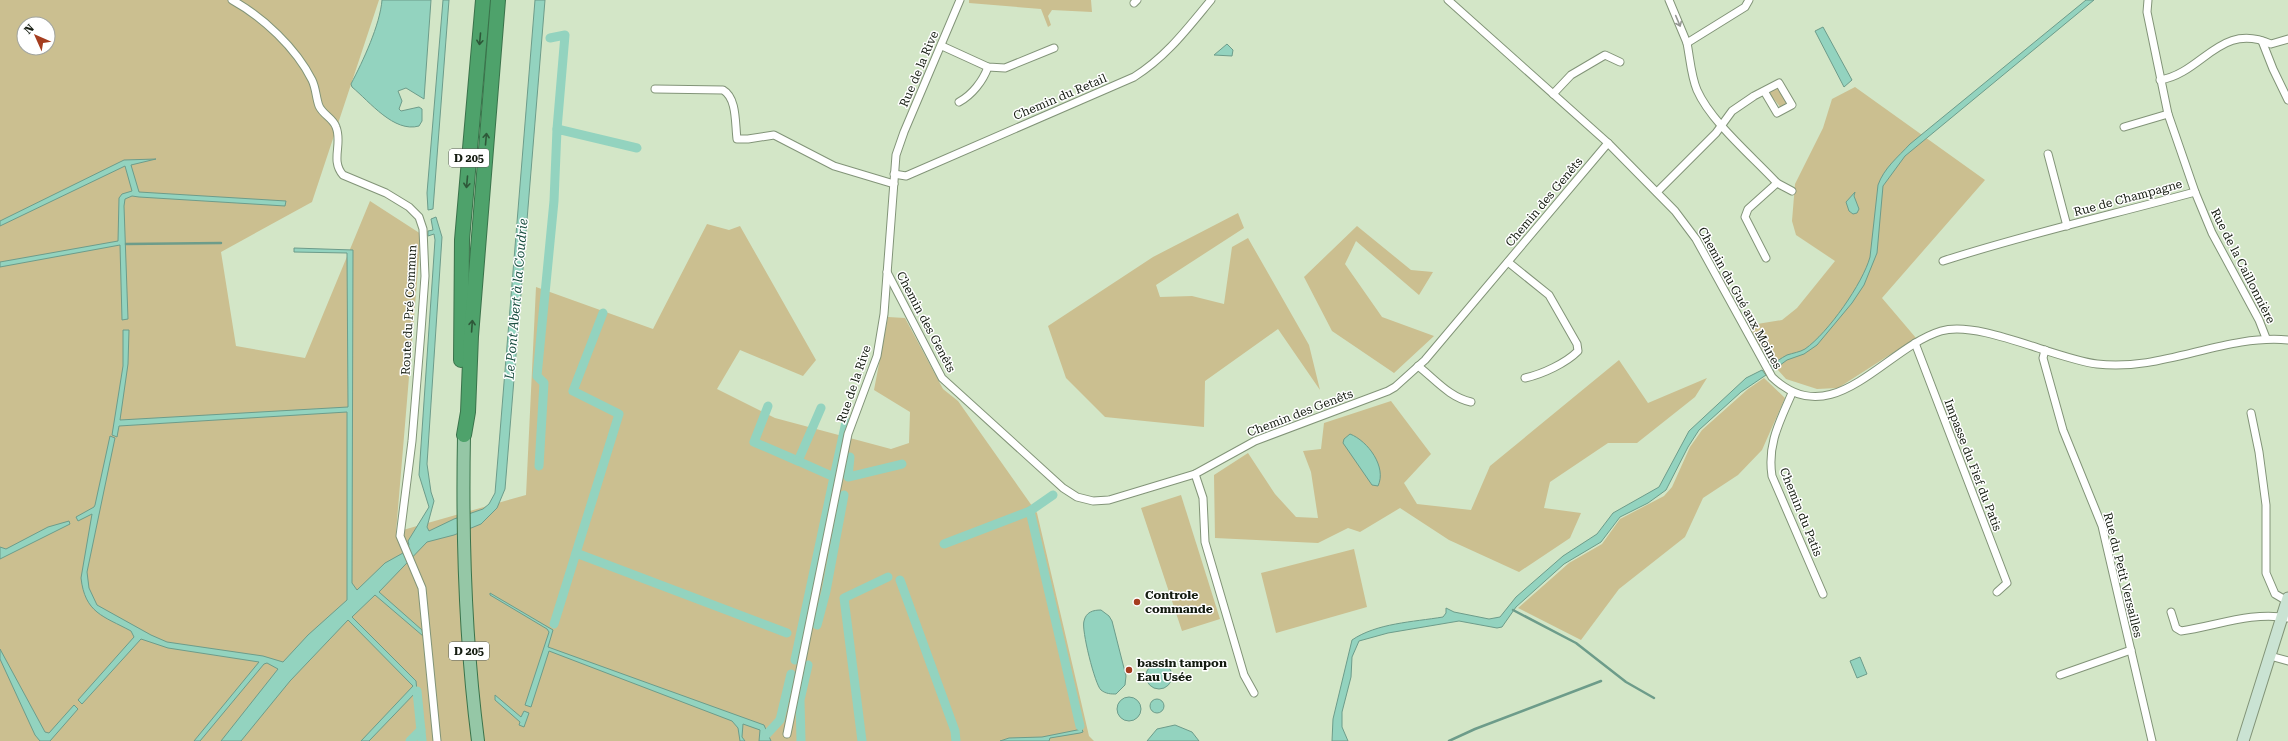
<svg xmlns="http://www.w3.org/2000/svg" width="2288" height="741" font-family="'Roboto Serif',serif">
<rect width="100%" height="100%" fill="#d3e6c7"/>
<!-- green -->
<g fill="#cbbf90" fill-rule="evenodd">
<path d="M 0,0 L 379,0 L 312,202 L 221,252 L 236,346 L 305,358 L 370,201 L 421,234 L 396,532 L 526,495 L 536,287 L 653,329 L 707,224 L 729,230 L 740,226 L 816,360 L 803,376 L 740,350 L 717,389 L 775,418 L 891,449 L 909,443 L 910,412 L 874,390 L 888,317 L 905,318 L 943,389 L 958,401 L 1037,513 L 1089,736 L 1094,741 L 0,741 ZM 24,24 L 48,24 L 48,48 L 24,48 Z"/>
<polygon points="969,0 1091,0 1092,12 1052,10 1048,16 1051,25 1048,27 1041,9 969,3"/>
<polygon points="1777,87 1787,102 1781,108 1769,93"/>
<polygon points="1855,87 1985,180 1882,298 1916,338 1838,388 1817,389 1786,379 1769,360 1753,335 1751,325 1782,320 1797,308 1835,261 1796,235 1792,221 1795,184 1823,128 1832,99"/>
<polygon points="1238,213 1244,228 1156,285 1160,297 1192,296 1224,304 1232,247 1248,238 1309,345 1320,390 1278,329 1205,381 1204,427 1105,417 1066,378 1048,326 1153,257"/>
<polygon points="1357,226 1411,270 1433,272 1419,295 1356,241 1345,264 1382,317 1434,336 1394,373 1332,331 1304,277"/>
<polygon points="1619,360 1648,403 1707,378 1695,397 1637,443 1608,443 1550,482 1544,508 1581,513 1570,538 1519,572 1449,540 1400,508 1360,532 1348,528 1318,543 1215,538 1214,475 1248,453 1275,494 1296,517 1318,518 1311,472 1303,451 1321,449 1324,423 1391,401 1431,454 1404,483 1417,504 1471,510 1490,466"/>
<polygon points="1764,378 1785,398 1762,450 1738,475 1703,498 1685,537 1619,589 1581,640 1518,608 1569,563 1602,544 1620,519 1664,496 1672,487 1690,447 1702,430 1748,389"/>
<polygon points="1181,495 1220,619 1182,631 1141,508"/>
<polygon points="1354,549 1367,607 1276,633 1261,573"/>
</g>
<!-- water -->
<g fill="#93d3bf" stroke="#6d9c8a">
<path d="M 382,0 L 431,0 L 424,99 L 406,88 L 398,91 L 402,101 L 399,109 L 401,111 L 419,107 L 422,109 L 422,121 L 419,126 C 394,133 370,102 352,87 L 351,84 C 363,61 380,25 382,0 Z"/>
<polygon points="443,0 449,0 433,209 428,210 427,193"/>
<path d="M 535,0 L 545,0 L 505,489 L 497,508 L 481,524 L 454,535 L 427,542 L 379,592 L 422,630 L 423,636 L 375,595 L 352,617 L 416,681 L 417,691 L 369,741 L 361,741 L 413,686 L 348,620 L 290,681 L 241,741 L 221,741 L 278,669 L 267,663 L 264,664 L 200,741 L 194,741 L 259,662 L 168,648 L 141,639 L 82,704 L 78,700 L 134,637 L 131,631 C 103,616 85,613 81,578 L 92,514 L 78,521 L 76,517 L 94,507 L 95,505 L 110,436 L 115,438 L 87,572 L 89,588 L 97,605 L 151,635 L 167,642 L 263,656 L 283,662 L 308,635 L 347,600 L 347,412 L 119,426 L 117,437 L 112,435 L 123,366 L 123,330 L 129,330 L 128,364 L 120,420 L 348,407 L 347,253 L 294,252 L 294,248 L 353,250 L 352,583 L 357,590 L 385,563 L 403,553 L 409,545 L 408,541 L 429,507 L 419,475 L 435,240 L 434,234 L 428,236 L 428,231 L 433,230 L 431,219 L 436,217 L 442,237 L 427,464 L 431,492 L 434,501 L 427,527 L 429,531 L 454,519 L 483,509 L 489,504 L 495,493 L 498,457 Z"/>
<path d="M 2086,0 L 2094,0 L 1905,156 L 1883,186 L 1877,253 L 1864,285 L 1852,303 L 1817,345 L 1804,354 L 1787,360 L 1772,371 L 1769,366 C 1775,363 1781,358 1787,355 C 1793,353 1800,352 1805,349 C 1828,333 1863,283 1870,257 L 1878,185 C 1884,168 1898,157 1910,144 Z"/>
<polygon points="1823,27 1852,80 1844,87 1815,31"/>
<polygon points="1227,44 1233,50 1232,56 1214,55"/>
<polygon points="156,159 131,165 139,192 286,201 285,206 139,197 132,196 125,199 124,206 128,319 122,320 120,245 0,267 0,262 118,241 119,198 122,194 132,191 125,166 0,226 0,221 124,160"/>
<polygon points="1855,192 1854,196 1859,209 1857,213 1853,214 1849,211 1846,202"/>
<path d="M 1762,370 L 1766,375 L 1741,392 L 1699,430 L 1688,447 L 1666,490 L 1648,503 L 1620,517 L 1601,542 L 1564,564 L 1516,607 L 1502,627 L 1497,628 L 1459,621 L 1388,633 L 1359,641 L 1352,657 L 1351,677 L 1342,712 L 1342,727 L 1348,741 L 1332,741 L 1333,719 L 1352,640 C 1377,623 1413,622 1443,617 L 1446,613 L 1446,608 L 1454,612 L 1489,619 L 1500,617 L 1516,597 L 1563,556 L 1597,534 L 1613,513 L 1659,487 L 1689,431 L 1746,378 Z"/>
<path d="M 1350,434 C 1368,441 1387,467 1378,486 L 1372,485 L 1343,443 L 1344,439 Z"/>
<polygon points="69,521 70,524 0,559 0,547 6,549 48,527"/>
<polygon points="490,593 553,630 548,647 764,725 771,741 759,741 760,730 743,724 742,737 745,741 740,741 738,728 732,721 549,651 531,707 525,705 549,632 547,629 490,595"/>
<path d="M 1101,610 L 1109,616 L 1112,621 L 1126,676 L 1125,685 L 1116,694 C 1111,694 1106,694 1101,690 C 1095,685 1081,629 1084,621 C 1086,612 1093,610 1101,610 Z"/>
<polygon points="0,649 45,732 49,733 74,705 78,709 50,741 40,741 35,735 0,659"/>
<polygon points="1860,657 1867,674 1857,678 1850,661"/>
<circle cx="1159" cy="676" r="13"/>
<polygon points="495,695 521,717 524,711 529,713 524,727 519,725 520,722 495,700"/>
<circle cx="1129" cy="709" r="12"/>
<circle cx="1157" cy="706" r="7"/>
<polygon points="1175,725 1192,732 1199,741 1147,741 1157,729"/>
<polygon points="1082,729 1083,732 1080,733 1050,738 1049,741 1000,741 1009,738 1042,737"/>
</g>
<g fill="none" stroke-linecap="round" stroke-linejoin="round">
<!-- stream -->
<g stroke="#6d9c8a" stroke-width="2.5">
<polyline points="126,244 221,243"/>
<polyline points="1513,610 1576,643 1626,682 1654,698"/>
<polyline points="1449,741 1475,729 1601,681"/>
</g>
<!-- canal -->
<g stroke="#93d3bf" stroke-width="9">
<polyline points="550,38 565,35 557,129"/>
<polyline points="768,406 754,442 798,461 821,408"/>
<polyline points="850,457 848,477 902,464"/>
<polyline points="798,461 834,477 846,422"/>
<polyline points="539,466 544,383 537,376 554,201 557,129 637,148"/>
<polyline points="1053,495 1030,511 1080,726"/>
<polyline points="944,544 1030,511"/>
<polyline points="576,553 787,633"/>
<polyline points="900,580 955,731 956,741"/>
<polyline points="554,624 619,414 573,391 603,313"/>
<polyline points="817,625 826,591 844,495"/>
<polyline points="795,660 834,477"/>
<polyline points="417,691 422,741"/>
<polyline points="767,734 780,720 791,674"/>
<polyline points="410,741 421,730"/>
<polyline points="801,741 800,700 808,665"/>
<polyline points="862,741 844,598 888,577"/>
</g>
<defs>
<g id="street">
<path d="M 232,0 C 263,17 296,48 312,80 C 316,88 316,98 319,106 C 323,115 333,118 336,127 C 343,144 330,160 343,175 L 386,193 L 409,207 L 419,217 L 423,229 L 425,276 L 421,331 L 412,441 L 400,536 L 422,588 L 437,741"/>
<path d="M 1448,0 L 1608,143 L 1675,211 L 1696,239 L 1772,377 C 1832,435 1885,348 1941,331 C 1980,320 2055,359 2097,364 C 2163,372 2223,334 2288,340"/>
<polyline points="1669,0 1687,43"/>
<path d="M 1749,0 L 1745,7 L 1687,43 C 1690,58 1691,76 1697,90 C 1711,122 1753,157 1777,183 L 1792,191"/>
<polyline points="2148,0 2147,12 2168,114 2195,192 2212,233 2259,320 2266,338"/>
<polyline points="1134,3 1137,0"/>
<polyline points="2262,41 2273,69 2288,100"/>
<polyline points="942,46 988,67 1005,68 1054,48"/>
<path d="M 2160,80 C 2203,73 2220,21 2271,44 L 2288,39"/>
<path d="M 655,89 L 723,90 C 737,98 735,123 737,139 L 748,139 L 774,135 L 834,166 L 894,184"/>
<polyline points="1553,94 1571,75 1605,55 1620,62"/>
<path d="M 959,102 C 972,95 983,81 988,67"/>
<polyline points="2124,127 2168,114"/>
<polyline points="2048,154 2067,226"/>
<path d="M 894,174 L 906,176 L 1134,77 C 1166,57 1187,29 1211,0"/>
<polyline points="1657,192 1716,133 1732,111 1754,96 1779,83 1792,105 1777,113 1764,91"/>
<polyline points="1766,258 1745,217 1748,209 1777,183"/>
<path d="M 1943,261 C 2026,234 2111,215 2195,192"/>
<path d="M 1508,262 L 1549,295 L 1577,344 L 1578,351 C 1566,363 1543,374 1525,378"/>
<polyline points="887,272 942,378 1063,488 1077,497 1093,501 1109,500 1195,474 1255,441 1388,391 1395,387 1425,360 1608,143"/>
<polyline points="1915,343 2007,583 1997,592"/>
<polyline points="2045,350 2043,358 2063,430 2102,526 2152,741"/>
<path d="M 1418,366 C 1436,380 1449,397 1471,402"/>
<path d="M 1792,393 C 1780,421 1767,444 1772,476 L 1823,594"/>
<polyline points="2251,413 2259,452 2266,505 2266,573 2275,594 2287,601"/>
<polyline points="1195,474 1203,498 1205,542 1244,675 1254,693"/>
<path d="M 2171,612 L 2176,628 L 2181,631 C 2216,626 2253,611 2288,618"/>
<polyline points="2270,656 2288,661"/>
<polyline points="2060,675 2131,650"/>
<polyline points="787,734 848,434 877,356 884,314 896,155 904,132 960,0"/>
</g>
<polyline id="secondary" points="2243,741 2288,598"/>
<path id="primary" d="M 464,435 C 462,537 465,639 478,741"/>
<g id="highway">
<polyline points="461,360 462,240 483,0"/>
<polyline points="464,435 468,412 471,336 498,0"/>
</g>
</defs>
<!-- street casing -->
<use href="#street" stroke="#829478" stroke-width="9"/>
<!-- secondary casing -->
<use href="#secondary" stroke="#829478" stroke-width="13"/>
<!-- primary casing -->
<use href="#primary" stroke="#3a734b" stroke-width="14"/>
<!-- highway casing -->
<use href="#highway" stroke="#3a734b" stroke-width="16"/>
<!-- street -->
<use href="#street" stroke="#fff" stroke-width="7"/>
<!-- secondary -->
<use href="#secondary" stroke="#cae3d3" stroke-width="11"/>
<!-- primary -->
<use href="#primary" stroke="#95c7a6" stroke-width="12"/>
<!-- highway -->
<use href="#highway" stroke="#4ea26b" stroke-width="14"/>
</g>
<!-- one-way arrows -->
<defs><path id="oneway-shaft" d="M-6 0H5M1.5-3L5.5 0L1.5 3" fill="none" stroke-width="1.6" stroke-linecap="round" stroke-linejoin="round"/></defs>
<use stroke="#959893" href="#oneway-shaft" transform="translate(1678 21) rotate(67)"/>
<g stroke="#2e5839">
<use href="#oneway-shaft" transform="translate(480 39) rotate(95)"/>
<use href="#oneway-shaft" transform="translate(486 139) rotate(-85)"/>
<use href="#oneway-shaft" transform="translate(467 182) rotate(95)"/>
<use href="#oneway-shaft" transform="translate(472 326) rotate(-86)"/>
</g>
<!-- markers -->
<g fill="#a53d1f" stroke="#fff" stroke-width="1.5">
<circle cx="1137" cy="602" r="4"/>
<circle cx="1129" cy="670" r="4"/>
</g>
<g text-anchor="middle" dominant-baseline="central" stroke-width="3" stroke-linejoin="round" paint-order="stroke">
<!-- shield labels -->
<g fill="#fff" stroke="#5a5f58" stroke-width="1">
<rect x="449" y="149" width="40" height="18" rx="3"/>
<rect x="449" y="642" width="40" height="18" rx="3"/>
</g>
<g font-size="11" font-weight="bold" fill="#141b10">
<text x="469" y="158">D 205</text>
<text x="469" y="651">D 205</text>
</g>
<!-- street labels -->
<g font-size="12" fill="#141b10" stroke="#fff">
<text transform="translate(919 69) rotate(-67)">Rue de la Rive</text>
<text transform="translate(1060 97) rotate(-23)">Chemin du Retail</text>
<text transform="translate(2128 198) rotate(-15)">Rue de Champagne</text>
<text transform="translate(1544 202) rotate(-50)">Chemin des Genêts</text>
<text transform="translate(2243 266) rotate(63)">Rue de la Caillonnière</text>
<text transform="translate(1740 298) rotate(61)">Chemin du Gué aux Moines</text>
<text transform="translate(409 310) rotate(-87)">Route du Pré Commun</text>
<text transform="translate(926 322) rotate(62)">Chemin des Genêts</text>
<text transform="translate(854 384) rotate(-71)">Rue de la Rive</text>
<text transform="translate(1300 413) rotate(-21)">Chemin des Genêts</text>
<text transform="translate(1973 465) rotate(69)">Impasse du Fief du Patis</text>
<text transform="translate(1801 512) rotate(68)">Chemin du Patis</text>
<text transform="translate(2123 575) rotate(76)">Rue du Petit Versailles</text>
</g>
<!-- poi labels -->
<g font-size="12" font-weight="bold" fill="#141b10" stroke="#fff" text-anchor="start">
<text x="1145" y="595">Controle<tspan x="1145" dy="14">commande</tspan></text>
<text x="1137" y="663">bassin tampon<tspan x="1137" dy="14">Eau Usée</tspan></text>
</g>
<!-- water labels -->
<g font-size="13" font-style="italic" fill="#184d3f" stroke="#fff">
<text transform="translate(516 299) rotate(-85)">Le Pont Abert à la Coudrie</text>
</g>
</g>
<!-- north arrow -->
<g transform="translate(36 36) rotate(315)"><circle r="19" fill="#ffffff" stroke="#a1a49f"/>
<path d="M0-3L7 15L0 10L-7 15Z" fill="#a53d1f"/>
<text y="-6" font-size="11" font-weight="bold" text-anchor="middle" fill="#141b10">N</text>
</g>
</svg>
